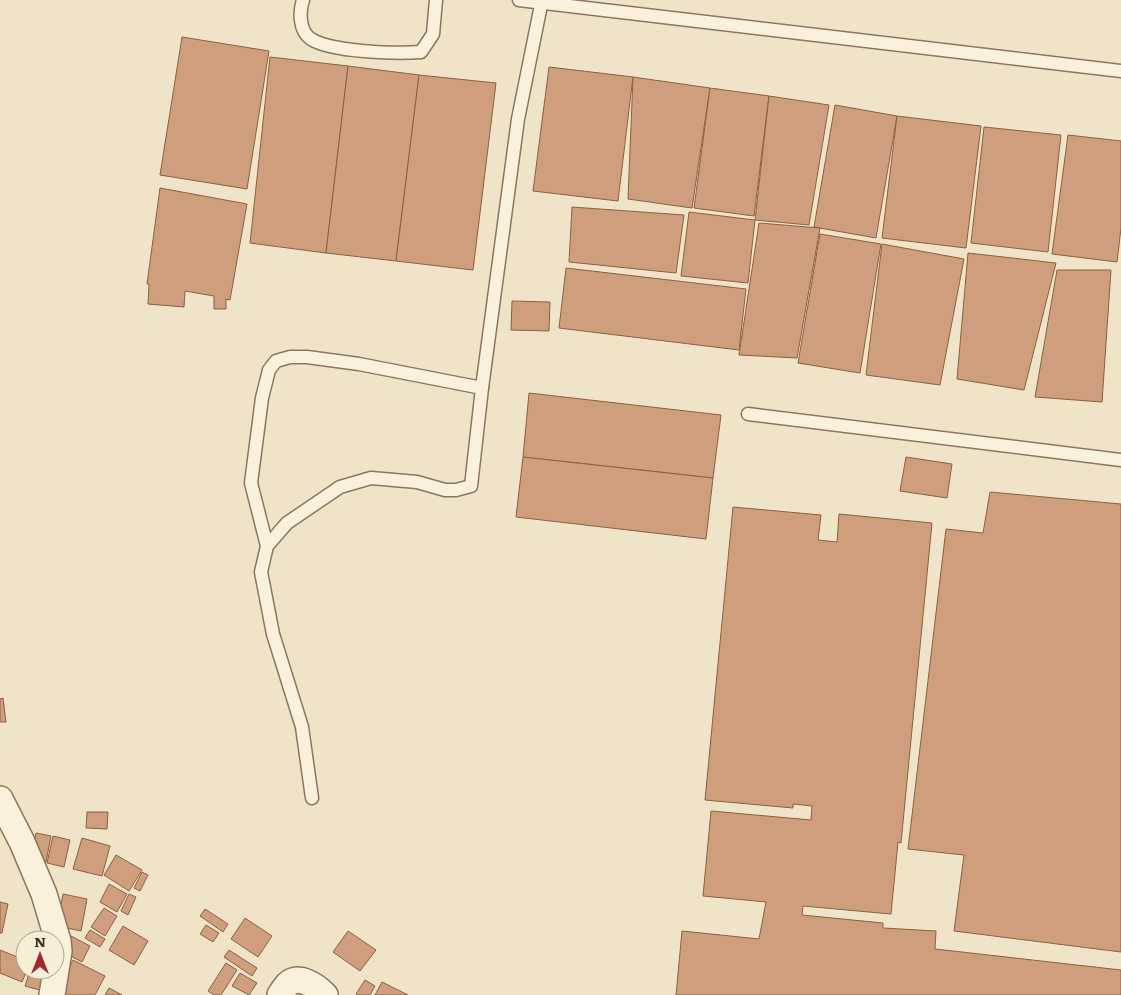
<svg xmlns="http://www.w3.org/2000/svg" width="1121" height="995" font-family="Literata,serif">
<rect width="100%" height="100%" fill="#f0e4c8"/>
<!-- building -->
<g fill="#cf9f7d" stroke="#8d5f41">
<polygon points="182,37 269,51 247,189 160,175"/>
<polygon points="270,57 348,66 326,253 250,243"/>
<polygon points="348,66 419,75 396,261 326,253"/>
<polygon points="549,67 633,77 618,201 533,191"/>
<polygon points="419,75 496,83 473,270 396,261"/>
<polygon points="633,77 710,88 692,208 628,199"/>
<polygon points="710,88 769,96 754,216 694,208"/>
<polygon points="769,96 829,105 809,225 755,220"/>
<polygon points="835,105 897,116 876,238 814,227"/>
<polygon points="897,116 981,126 966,248 882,238"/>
<polygon points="984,127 1061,135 1048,252 971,243"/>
<polygon points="1068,135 1121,141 1121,228 1117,262 1052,254"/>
<polygon points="160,188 247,204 230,300 226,299 226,309 214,309 214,296 185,291 184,307 148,304 149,284 147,284"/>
<polygon points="572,207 684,215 676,273 569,262"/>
<polygon points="689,212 755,220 748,283 681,276"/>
<polygon points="759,223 820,228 797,358 739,355"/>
<polygon points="820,234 881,244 860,373 798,363"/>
<polygon points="882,244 964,259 940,385 866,375"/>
<polygon points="968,253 1056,263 1024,390 957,379"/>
<polygon points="566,268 746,289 739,350 559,328"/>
<polygon points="1057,270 1111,270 1102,402 1035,397"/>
<polygon points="512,301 550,302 549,331 511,330"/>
<polygon points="529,393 721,415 713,478 523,457"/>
<polygon points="523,457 713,478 706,539 516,517"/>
<polygon points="906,457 952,464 947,498 900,491"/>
<polygon points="990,492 1121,504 1121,952 954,931 964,855 908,849 946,529 983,533"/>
<polygon points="733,507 821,515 818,540 837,542 839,514 932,523 901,843 898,842 891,914 803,906 802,915 883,923 883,928 936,931 935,949 1121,970 1121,995 676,995 682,931 759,939 766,902 703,896 711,811 811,820 812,806 793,804 793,808 705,800"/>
<polygon points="3,698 6,722 0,722 0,699"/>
<polygon points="87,812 108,812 107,829 86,828"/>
<polygon points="36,833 51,836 46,862 31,859"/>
<polygon points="53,836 70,840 64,867 47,863"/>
<polygon points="82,838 110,846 102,876 73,869"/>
<polygon points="116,855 142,870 129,891 104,875"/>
<polygon points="142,872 148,875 140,891 134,888"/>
<polygon points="109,884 127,894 117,912 100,902"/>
<polygon points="63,894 87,899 81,931 57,926"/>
<polygon points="129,894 136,897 128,915 121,911"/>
<polygon points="0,902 8,904 2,933 0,933"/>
<polygon points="104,908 117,916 105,936 91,927"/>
<polygon points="205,909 228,924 223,932 200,916"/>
<polygon points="245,918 272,936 258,957 231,939"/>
<polygon points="206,925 219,933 213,942 200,934"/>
<polygon points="123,926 148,941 134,965 109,950"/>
<polygon points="90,930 105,939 100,947 85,938"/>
<polygon points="348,931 376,950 360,971 333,952"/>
<polygon points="71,936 90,946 82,962 63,952"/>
<polygon points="0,950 25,960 25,970 27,970 22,982 0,973"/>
<polygon points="229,950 257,968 252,976 224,957"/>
<polygon points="73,960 105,976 95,995 55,995"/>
<polygon points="226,963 237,970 221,995 214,995 208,991"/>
<polygon points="30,970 45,970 43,991 25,986"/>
<polygon points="240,973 257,983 249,995 232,986"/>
<polygon points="365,980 375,986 370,995 357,995 356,994"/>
<polygon points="382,982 408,995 375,995"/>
<polygon points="109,988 122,995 105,995"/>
</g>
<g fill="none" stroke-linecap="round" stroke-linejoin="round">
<defs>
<g id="lane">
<path d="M 303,0 C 299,12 299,31 311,39 C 331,52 397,54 421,52 L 433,34 L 436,0"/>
<polyline points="519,0 1121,71"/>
<polyline points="748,414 1121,460"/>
<polyline points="267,546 251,483 262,398 269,370 276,361 290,357 307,357 359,364 482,388 518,119 542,0"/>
<polyline points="312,798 302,727 273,634 261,572 267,546 287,523 340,487 371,478 417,482 445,490 456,490 471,486 482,388"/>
</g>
<g id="street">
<polyline points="0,799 22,842 44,894 58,941 59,951 52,995"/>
<path d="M 280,995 C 282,992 285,987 288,984 C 299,974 316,986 325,995"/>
</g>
</defs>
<!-- lane casing -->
<use href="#lane" stroke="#8d765c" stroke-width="15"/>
<!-- street casing -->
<use href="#street" stroke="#8d765c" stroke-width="28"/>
<!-- lane -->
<use href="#lane" stroke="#faf1dc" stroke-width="12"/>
<!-- street -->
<use href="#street" stroke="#faf1dc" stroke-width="25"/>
</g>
<!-- north arrow -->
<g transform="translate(40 955)"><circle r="24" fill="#f7eed8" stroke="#ada18e"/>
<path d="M0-4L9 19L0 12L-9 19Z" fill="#9e2a2b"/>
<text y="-8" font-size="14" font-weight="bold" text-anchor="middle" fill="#3d2e20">N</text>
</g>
</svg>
